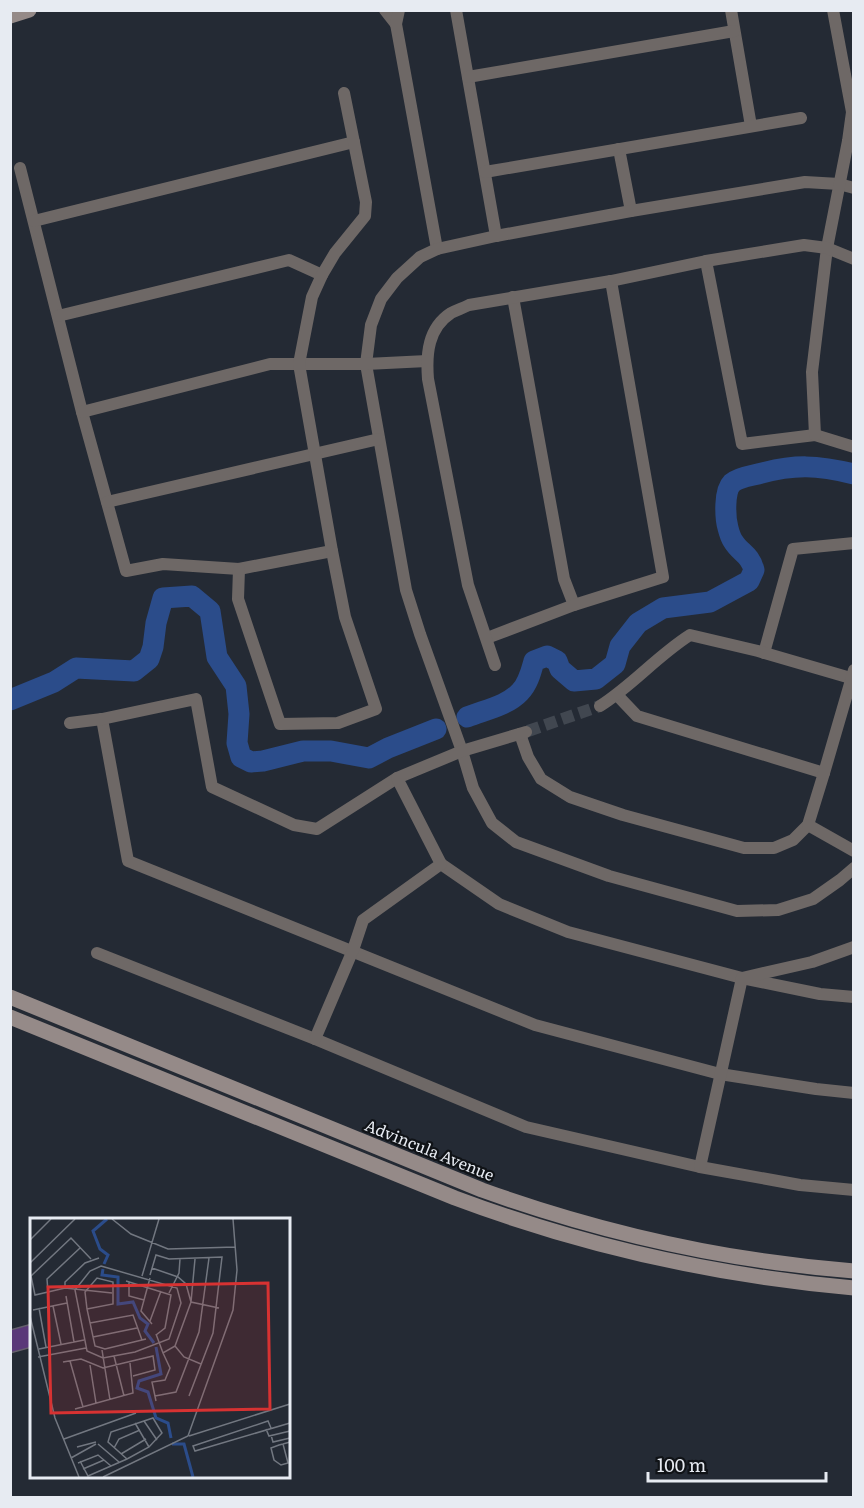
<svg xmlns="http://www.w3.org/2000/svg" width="864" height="1508" font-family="Literata,serif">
<rect width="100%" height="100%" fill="#242a34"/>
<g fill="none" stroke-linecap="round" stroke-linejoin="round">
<!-- river -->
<g stroke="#2b4c8a" stroke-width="21">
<polyline points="10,700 54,682 76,668 134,671 149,659 153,647 156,623 163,598 192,596 210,611 217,657 236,686 239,714 237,743 241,757 251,762 263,761 303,751 331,751 369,758 388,748 436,729"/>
<path d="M 467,717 C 484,710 507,706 520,692 C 528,684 531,672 534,661 L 547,656 L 557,661 L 560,669 L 574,681 L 596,679 L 615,664 L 620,646 L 638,623 L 663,608 L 710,602 L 749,581 L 754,570 C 750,554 740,553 733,541 C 731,538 729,532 728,528 C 725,517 724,491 732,483 C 739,477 750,476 758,474 C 795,464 817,465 854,474"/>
</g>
</g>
<!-- building -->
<polygon fill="#5a3879" stroke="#645f6b" stroke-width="1.5" points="32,1324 32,1347 10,1353 10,1330"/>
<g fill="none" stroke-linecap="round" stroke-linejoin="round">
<!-- street-tunnel -->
<polyline stroke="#414750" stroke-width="12" stroke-dasharray="12 6" stroke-linecap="butt" points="528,731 600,706"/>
<!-- street -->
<g stroke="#6e6866" stroke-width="12">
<polyline points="385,10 396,24"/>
<polyline points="399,10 396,24 437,249"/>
<polyline points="456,10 496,236"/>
<polyline points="731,10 751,126"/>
<polyline points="468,77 734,31"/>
<polyline points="619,149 631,211"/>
<polyline points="20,168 82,412 126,571 163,564 239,569 332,551"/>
<polyline points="485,172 801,118"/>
<polyline points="854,188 839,184 805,182 631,211 496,236 437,249 420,257 397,278 381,299 371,325 366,364 406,590 420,634 462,751 473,788 492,823 516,842 609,876 737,911 778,910 813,899 840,880 854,868"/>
<polyline points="34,221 354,142"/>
<polyline points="706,261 742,444 815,435 854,447"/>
<polyline points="513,297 564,579 574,605"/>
<polyline points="58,316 289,260 322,275"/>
<polyline points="82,412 270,364 366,364 427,361"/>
<polyline points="815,435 812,372 827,248 848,141 852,112 833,10"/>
<polyline points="107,502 379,439"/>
<polyline points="239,569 238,599 280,724 338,723 376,709 345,617 332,551 299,364 312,297 322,275 335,253 365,216 366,202 344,93"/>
<polyline points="487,638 574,605 663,577 611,281"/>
<polyline points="764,653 793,549 854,543"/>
<path d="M 495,665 L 468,585 L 428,379 C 426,354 428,328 451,313 C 457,310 463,308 469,305 L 611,281 L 706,261 L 804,245 L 827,248 L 854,259"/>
<polyline points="617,695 637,716 824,773"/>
<path d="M 600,706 C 633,685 657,656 690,635 L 758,651 L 854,679"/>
<polyline points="102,719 128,861 535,1025 720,1074 816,1089 854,1093"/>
<polyline points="70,723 102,719 196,699 212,787 294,825 317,829 397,778"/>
<polyline points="520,734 528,757 541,779 570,797 623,815 744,848 774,848 793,840 808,825 824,773 854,670"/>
<polyline points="808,825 854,851"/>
<polyline points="441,864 499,904 568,932 742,978 820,994 854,997"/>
<polyline points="97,953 315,1039 526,1127 700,1167 800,1185 854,1190"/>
<polyline points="315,1039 353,950 363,920 441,864 397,778 462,751 526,732"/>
<polyline points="700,1167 742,978 812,962 854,947"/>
</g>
<!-- secondary -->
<g stroke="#958a88" stroke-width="15">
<polyline points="10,16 29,10"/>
<path d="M 10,997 L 482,1190 C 602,1233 726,1261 854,1271"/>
<path d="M 10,1017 L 455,1198 C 583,1246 717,1276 854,1288"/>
</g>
</g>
<g text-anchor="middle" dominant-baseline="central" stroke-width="4.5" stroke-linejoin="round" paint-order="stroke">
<!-- street labels -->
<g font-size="16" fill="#e7ebf2" stroke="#101317">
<text transform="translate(430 1149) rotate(22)">Advincula Avenue</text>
</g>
</g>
<!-- overview -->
<g transform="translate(30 1218)">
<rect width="260" height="260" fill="#242a34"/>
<path fill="none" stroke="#2b4c8a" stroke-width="3" d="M 74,46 L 78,37 L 70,31 L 63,13 L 77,1M 73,51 L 72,57 L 88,59 L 88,86 L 103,84 L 110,100 L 118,106 L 115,113 L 124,125M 126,129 L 131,156 L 109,163 L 107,170 L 118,174 L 126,200 L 138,205 L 141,220M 142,226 L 154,226 L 163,259"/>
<path fill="none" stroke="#727780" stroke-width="1.5" d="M 82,1 L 101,16 L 138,31 L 205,29M 0,22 L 21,1M 61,41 L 41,20 L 1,58 L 5,77 L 35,70 L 82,75M 0,45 L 45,1M 71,48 L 147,70 L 151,85 L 139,121 L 105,134 L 73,140 L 57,133 L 45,72 L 60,53 ZM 122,50 L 148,59 L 156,66 L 161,84 L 189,90M 120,57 L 126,37 L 139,41 L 192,39 L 183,115 L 159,178M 112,58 L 129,1M 120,60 L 111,93 L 122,106M 96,63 L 141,77 L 135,110 L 126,117M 99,64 L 99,78 L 114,82M 35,70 L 35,64 L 55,45 L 69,40M 18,74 L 17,61 L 50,30M 139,75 L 149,55 L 150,41M 36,78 L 44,124M 23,88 L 31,126M 9,90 L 16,129M 57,91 L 83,86 L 83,64 L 67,60 L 55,74 L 57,91 L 65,128 L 75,131 L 116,121M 3,92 L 37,85M 0,98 L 25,200 L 49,259M 120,103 L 131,73M 60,105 L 103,97 L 112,122M 126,116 L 133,135 L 145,128 L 154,139 L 171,146M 63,119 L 107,110M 145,128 L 161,84 L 165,41M 9,131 L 54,122M 72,132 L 80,182M 84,138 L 94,178M 8,139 L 56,130M 40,143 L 53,189M 33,144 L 51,141 L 73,150 L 123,138 L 125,152 L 103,158M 60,147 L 66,185M 125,178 L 146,174 L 169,114 L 179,40M 126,183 L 122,164 L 135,162 L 140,150 L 133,135M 45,191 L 103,175 L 100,145M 114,203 L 127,222M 105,205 L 119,229M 241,210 L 238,203 L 163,228 L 165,233 L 260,205M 236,211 L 239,218 L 260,213M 241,217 L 243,224 L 260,220M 159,218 L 260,186M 34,221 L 106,195M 68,226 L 89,244M 253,226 L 258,245 L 251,247 L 244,242 L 241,230 L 249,227 L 253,226 L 260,224M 47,229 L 66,224M 84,230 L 89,221 L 110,212M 91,236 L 116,221M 41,240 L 66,226M 50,243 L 58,258 L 97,241 L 119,229 L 132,215 L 123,200 L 81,214 L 78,224 L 97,241M 48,245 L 68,237 L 81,248M 53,251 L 74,242M 73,259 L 158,218 L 203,92 L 207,52 L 203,1"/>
<path fill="#d73232" fill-opacity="0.15" stroke="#d73232" stroke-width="3" d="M 238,65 L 240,191 L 21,195 L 18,69 Z"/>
<rect width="260" height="260" fill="none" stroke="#e7ebf2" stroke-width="3"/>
</g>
<!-- border -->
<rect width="864" height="1508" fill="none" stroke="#e7ebf2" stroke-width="24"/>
<!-- scale -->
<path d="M648 1472v9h178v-9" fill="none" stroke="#e7ebf2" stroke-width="3"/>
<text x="657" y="1472" font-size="18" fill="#e7ebf2" stroke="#101317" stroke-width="4.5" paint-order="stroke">100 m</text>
</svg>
